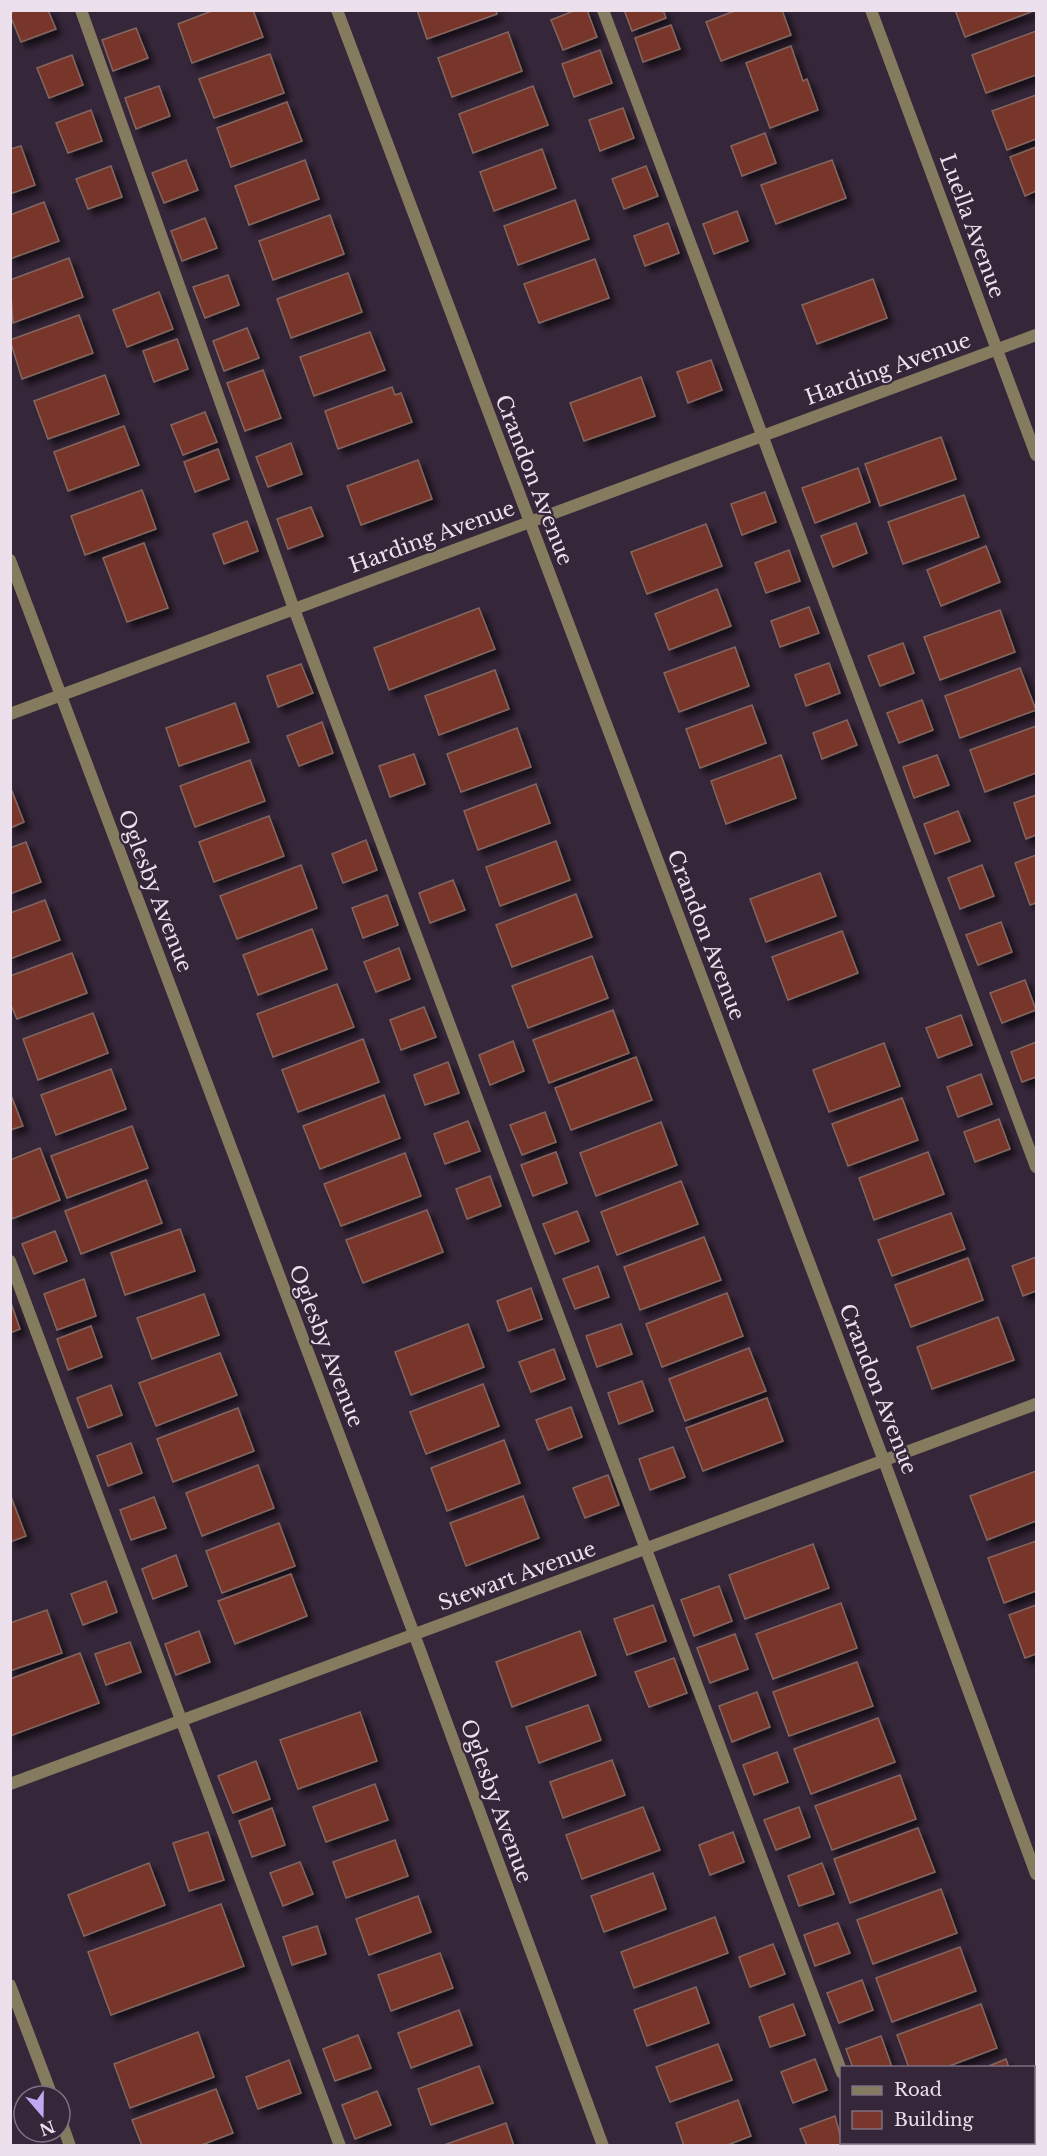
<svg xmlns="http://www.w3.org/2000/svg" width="1047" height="2156" font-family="'Libre Baskerville',serif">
<defs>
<filter id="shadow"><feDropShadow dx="5.5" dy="5.5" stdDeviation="3" flood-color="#0009"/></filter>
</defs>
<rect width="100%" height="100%" fill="#362639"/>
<!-- building -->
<g fill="#78362c" stroke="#836660" stroke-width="1.5" filter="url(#shadow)">
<polygon points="14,10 48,10 56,29 21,42 10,15"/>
<polygon points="214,10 253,10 263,37 192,63 178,24"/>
<polygon points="417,10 496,10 497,14 427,39"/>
<polygon points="576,10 587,10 597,37 563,50 551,20"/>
<polygon points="624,10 663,10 666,18 632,31"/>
<polygon points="737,10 782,10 791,35 721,61 706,22"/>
<polygon points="955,10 1036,10 965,37"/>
<polygon points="671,25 680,49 643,62 635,38"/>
<polygon points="136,28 148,58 113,71 102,40"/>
<polygon points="1036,31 1036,75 986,93 972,55"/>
<polygon points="508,32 522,71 452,97 438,58"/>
<polygon points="791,46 803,81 807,79 818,110 770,128 746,63"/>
<polygon points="600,50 612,83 574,97 562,64"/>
<polygon points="270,54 284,93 214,118 199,79"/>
<polygon points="72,55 83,85 49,98 37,68"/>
<polygon points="159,86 170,116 136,129 125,98"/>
<polygon points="533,86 548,125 473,153 459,114"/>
<polygon points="1036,95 1036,139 1007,150 992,111"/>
<polygon points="287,102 302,141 231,167 217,128"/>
<polygon points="623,108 634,138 600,151 589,120"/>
<polygon points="91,110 102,141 68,153 56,123"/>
<polygon points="765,133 776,163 742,176 731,146"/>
<polygon points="21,146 35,185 10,194 10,149"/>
<polygon points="1036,147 1036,191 1025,196 1010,157"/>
<polygon points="542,149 556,188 494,211 480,172"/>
<polygon points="186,160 198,190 164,203 152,173"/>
<polygon points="305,160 319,199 249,225 235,186"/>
<polygon points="832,160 846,198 776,224 761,185"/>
<polygon points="111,166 122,197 88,209 76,179"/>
<polygon points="646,166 658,196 624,209 612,179"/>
<polygon points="575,200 589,239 518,265 504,226"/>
<polygon points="44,202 59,241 10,259 10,215"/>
<polygon points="737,211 748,241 714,254 703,224"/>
<polygon points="330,215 344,254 273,280 259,241"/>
<polygon points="205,218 217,248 182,261 171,231"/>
<polygon points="668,223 679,253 645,266 634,236"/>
<polygon points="69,258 83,297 13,323 10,280"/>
<polygon points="595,259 609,298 539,323 524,284"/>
<polygon points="348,273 362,312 291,338 277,299"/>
<polygon points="228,275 239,305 205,318 193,287"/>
<polygon points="873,279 887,318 817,344 802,305"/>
<polygon points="159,292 173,329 127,347 113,310"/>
<polygon points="79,315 93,353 22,379 10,340"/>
<polygon points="247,328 259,358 224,371 213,341"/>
<polygon points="370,332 385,370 314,396 300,357"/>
<polygon points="177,339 188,369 154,382 143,351"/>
<polygon points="711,360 722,390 688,403 677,372"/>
<polygon points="263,370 281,418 245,431 227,383"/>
<polygon points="105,375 119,414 48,439 34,401"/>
<polygon points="641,377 655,416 584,441 570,403"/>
<polygon points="392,387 395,395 401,393 412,422 338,449 325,411"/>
<polygon points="205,412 217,442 183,455 171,425"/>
<polygon points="124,426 139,465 68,491 54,452"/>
<polygon points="941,437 956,479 880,506 865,464"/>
<polygon points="291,443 302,474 268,487 256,457"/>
<polygon points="218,449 229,479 195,492 184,462"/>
<polygon points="418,460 432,499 361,525 347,486"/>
<polygon points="858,468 870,502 815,523 802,488"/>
<polygon points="142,490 156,529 85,555 71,516"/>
<polygon points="765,492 776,522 742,535 731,504"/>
<polygon points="964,495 979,537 903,564 888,522"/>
<polygon points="311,507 323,536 288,549 277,519"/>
<polygon points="247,521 258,551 224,564 213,534"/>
<polygon points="856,523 867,553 833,567 821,536"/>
<polygon points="706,524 722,566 647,594 631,552"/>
<polygon points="144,543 168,608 127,622 103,558"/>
<polygon points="986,546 1000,582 941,606 927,570"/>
<polygon points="789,550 800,581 766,593 755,563"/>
<polygon points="717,589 731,626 669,650 655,614"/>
<polygon points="809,607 819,633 780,647 771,621"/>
<polygon points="479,608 495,649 389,690 374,648"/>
<polygon points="1000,610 1015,652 940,680 924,637"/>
<polygon points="903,643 914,673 880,686 868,656"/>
<polygon points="735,647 749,686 679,712 664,673"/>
<polygon points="829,663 840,693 806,706 795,675"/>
<polygon points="301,664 313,693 278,707 267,676"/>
<polygon points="1020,668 1036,710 960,738 945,696"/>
<polygon points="495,670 509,709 439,735 425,696"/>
<polygon points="922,700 933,730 899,743 887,713"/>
<polygon points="235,703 249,742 179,766 166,728"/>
<polygon points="752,705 766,743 700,768 686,729"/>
<polygon points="847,720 857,745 822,759 813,733"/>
<polygon points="322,722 333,753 299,766 287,736"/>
<polygon points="1036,726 1036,773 985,792 970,750"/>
<polygon points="517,728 531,767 461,792 447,754"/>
<polygon points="414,754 425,784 390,797 379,766"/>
<polygon points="781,755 796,798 726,824 711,781"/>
<polygon points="937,755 949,785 914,798 903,767"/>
<polygon points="250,760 265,801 195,827 180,786"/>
<polygon points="536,784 550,823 478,850 464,811"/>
<polygon points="10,786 24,822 10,828"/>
<polygon points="1036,795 1036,835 1026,839 1014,803"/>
<polygon points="958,811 970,841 935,854 924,824"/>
<polygon points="269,816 284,856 214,882 199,842"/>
<polygon points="366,840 377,870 343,883 332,854"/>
<polygon points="556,841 570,880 500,906 486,867"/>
<polygon points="26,842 41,882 10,894 10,848"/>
<polygon points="1036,855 1036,903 1030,905 1015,863"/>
<polygon points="301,865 317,908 237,939 220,896"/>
<polygon points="982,865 994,896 960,909 948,878"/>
<polygon points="820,873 836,916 766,942 750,899"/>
<polygon points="453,880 465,910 430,923 419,893"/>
<polygon points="576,894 592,937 512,967 496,925"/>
<polygon points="387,895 398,925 363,938 352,908"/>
<polygon points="45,900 60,940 10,959 10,913"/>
<polygon points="1001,922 1012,952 978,965 966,935"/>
<polygon points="312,929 327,969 258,995 243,955"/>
<polygon points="842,931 858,973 788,1000 772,957"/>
<polygon points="399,948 410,979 376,992 364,962"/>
<polygon points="72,953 87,993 17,1019 10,1003 10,976"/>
<polygon points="592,956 608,998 528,1028 512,986"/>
<polygon points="1025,980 1036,1010 1002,1023 990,993"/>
<polygon points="337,984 354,1027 273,1057 257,1014"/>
<polygon points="424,1007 436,1037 401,1050 390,1020"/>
<polygon points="613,1010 629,1053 549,1083 533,1040"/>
<polygon points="93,1013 108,1053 38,1080 23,1039"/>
<polygon points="961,1015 972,1045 938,1058 926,1028"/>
<polygon points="363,1039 379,1082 298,1112 282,1070"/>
<polygon points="513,1041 524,1071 490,1085 479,1055"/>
<polygon points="1036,1042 1036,1077 1022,1082 1011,1052"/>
<polygon points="884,1043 900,1086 829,1112 813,1070"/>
<polygon points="636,1057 652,1100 571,1130 555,1088"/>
<polygon points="448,1062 459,1093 425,1105 414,1075"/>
<polygon points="111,1069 126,1109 56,1135 41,1095"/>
<polygon points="981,1074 992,1104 958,1117 947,1087"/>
<polygon points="11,1095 23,1126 10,1130 10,1096"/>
<polygon points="384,1095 400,1138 320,1169 303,1126"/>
<polygon points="902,1098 918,1140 848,1166 832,1124"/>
<polygon points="545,1112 556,1142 522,1155 510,1125"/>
<polygon points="999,1119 1010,1149 975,1162 964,1132"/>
<polygon points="468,1121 480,1151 445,1164 434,1134"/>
<polygon points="661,1122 677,1165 596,1196 580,1153"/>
<polygon points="132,1126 148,1168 67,1198 51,1156"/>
<polygon points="40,1148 60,1200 12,1219 10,1160"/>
<polygon points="556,1152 567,1183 533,1196 521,1165"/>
<polygon points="928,1152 944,1194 874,1220 859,1178"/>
<polygon points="405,1153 421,1196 341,1226 324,1184"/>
<polygon points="490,1176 501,1206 467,1219 456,1189"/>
<polygon points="146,1180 162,1223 81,1254 65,1211"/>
<polygon points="681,1181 698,1224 617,1255 601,1212"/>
<polygon points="427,1210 443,1252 363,1283 346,1240"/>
<polygon points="577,1211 589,1241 555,1254 543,1224"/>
<polygon points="951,1213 965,1249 892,1276 878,1240"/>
<polygon points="180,1229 195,1271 125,1295 111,1253"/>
<polygon points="55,1231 67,1261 34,1274 22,1244"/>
<polygon points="704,1237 721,1280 640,1310 624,1267"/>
<polygon points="1036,1257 1036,1291 1023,1296 1012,1266"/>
<polygon points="968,1258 983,1300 911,1327 895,1285"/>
<polygon points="598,1266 609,1297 575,1309 563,1279"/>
<polygon points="84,1279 96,1316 57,1330 44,1294"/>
<polygon points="531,1288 542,1319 508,1331 497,1301"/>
<polygon points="727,1293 743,1336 662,1367 646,1324"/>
<polygon points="204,1294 219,1335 152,1359 137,1318"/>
<polygon points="10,1300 20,1329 10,1333"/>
<polygon points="998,1317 1014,1360 932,1389 917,1347"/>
<polygon points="468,1324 484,1367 411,1395 395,1352"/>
<polygon points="621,1324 632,1354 597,1367 586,1336"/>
<polygon points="91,1326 102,1357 68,1370 57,1339"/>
<polygon points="749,1348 766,1391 685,1421 669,1379"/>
<polygon points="554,1349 565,1379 531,1392 519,1362"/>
<polygon points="220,1353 237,1395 156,1426 139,1383"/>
<polygon points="642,1381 653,1411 619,1424 608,1393"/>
<polygon points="483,1384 499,1426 426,1454 410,1412"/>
<polygon points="111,1385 122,1415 88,1428 77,1398"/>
<polygon points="767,1398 783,1441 703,1471 686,1428"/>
<polygon points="571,1407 582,1437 548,1450 536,1420"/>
<polygon points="238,1408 254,1451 173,1482 157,1439"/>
<polygon points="504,1440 520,1483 447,1511 431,1468"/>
<polygon points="131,1443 142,1473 108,1486 97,1456"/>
<polygon points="673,1447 685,1477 650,1490 639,1459"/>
<polygon points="258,1465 274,1508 202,1536 186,1493"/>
<polygon points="1036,1471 1036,1521 987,1540 970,1496"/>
<polygon points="608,1475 619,1505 585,1518 573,1488"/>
<polygon points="10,1494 26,1536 10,1542"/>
<polygon points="523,1496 539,1538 466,1566 450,1523"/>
<polygon points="154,1497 166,1528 131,1540 120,1510"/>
<polygon points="279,1523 295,1566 222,1593 206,1551"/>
<polygon points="1036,1541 1036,1591 1004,1603 988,1558"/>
<polygon points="813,1544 829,1588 745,1619 729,1575"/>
<polygon points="176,1555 187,1586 153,1599 142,1569"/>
<polygon points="291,1574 307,1616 235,1644 218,1601"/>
<polygon points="106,1581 117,1612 83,1625 71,1594"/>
<polygon points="719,1586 732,1621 694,1636 681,1600"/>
<polygon points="841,1603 857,1648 773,1679 756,1634"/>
<polygon points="653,1605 666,1641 627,1655 614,1619"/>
<polygon points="1036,1605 1036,1654 1025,1658 1009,1615"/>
<polygon points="47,1610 62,1653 10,1671 10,1623"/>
<polygon points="199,1631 210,1662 176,1675 165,1644"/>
<polygon points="580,1631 596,1675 512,1707 496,1662"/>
<polygon points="735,1634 748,1669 710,1683 697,1648"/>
<polygon points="130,1642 141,1672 106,1685 95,1654"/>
<polygon points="80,1653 99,1703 10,1736 10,1679"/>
<polygon points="674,1658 687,1693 649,1707 635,1672"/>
<polygon points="857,1662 873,1706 789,1736 773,1692"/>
<polygon points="757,1692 770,1727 732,1742 719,1706"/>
<polygon points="588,1705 601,1740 539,1763 526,1727"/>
<polygon points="360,1712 377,1761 298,1789 280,1740"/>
<polygon points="878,1718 895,1762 811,1794 794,1749"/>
<polygon points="777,1752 788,1782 754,1795 743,1765"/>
<polygon points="612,1760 625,1795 563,1818 550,1782"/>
<polygon points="256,1761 270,1799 233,1813 218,1776"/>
<polygon points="900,1775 916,1819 832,1850 815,1806"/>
<polygon points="375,1784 388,1820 326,1842 313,1807"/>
<polygon points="643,1807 660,1850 582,1879 566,1835"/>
<polygon points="799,1807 810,1837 776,1850 764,1820"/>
<polygon points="272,1808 285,1845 252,1857 239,1821"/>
<polygon points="918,1828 935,1872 850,1903 834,1859"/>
<polygon points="208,1832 224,1880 189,1891 173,1843"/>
<polygon points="733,1832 744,1862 710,1875 699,1845"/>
<polygon points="395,1840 408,1876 346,1898 333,1862"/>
<polygon points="300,1862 313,1894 283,1906 270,1873"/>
<polygon points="149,1863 165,1905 84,1936 68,1895"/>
<polygon points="822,1863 834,1894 799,1906 788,1876"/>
<polygon points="653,1873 666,1909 604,1932 591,1896"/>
<polygon points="941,1889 957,1933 873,1964 857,1920"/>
<polygon points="418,1896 431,1932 369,1955 356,1919"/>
<polygon points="221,1904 244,1966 111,2015 88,1952"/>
<polygon points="715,1917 728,1953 634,1988 621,1952"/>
<polygon points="838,1923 850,1953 815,1966 804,1935"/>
<polygon points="317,1926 326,1954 292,1965 283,1937"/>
<polygon points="773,1944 785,1974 750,1987 739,1957"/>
<polygon points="960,1947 976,1991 892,2022 876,1978"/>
<polygon points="440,1953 453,1988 391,2011 378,1975"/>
<polygon points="862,1980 873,2010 839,2023 827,1993"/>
<polygon points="696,1987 709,2023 647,2046 634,2010"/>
<polygon points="793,2004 805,2035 770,2047 759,2017"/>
<polygon points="981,2004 997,2048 944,2068 909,2068 897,2035"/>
<polygon points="459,2010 472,2045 411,2068 398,2033"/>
<polygon points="198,2032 214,2077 130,2108 114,2064"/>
<polygon points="358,2035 371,2068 335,2081 323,2049"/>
<polygon points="881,2036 892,2067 853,2068 846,2049"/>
<polygon points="718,2044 732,2080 670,2102 656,2067"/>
<polygon points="815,2059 827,2090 793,2103 781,2072"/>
<polygon points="1006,2059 1009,2068 984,2068"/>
<polygon points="289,2060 301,2093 258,2109 246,2077"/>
<polygon points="479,2066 493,2103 431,2125 418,2089"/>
<polygon points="216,2089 233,2133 199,2146 142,2146 132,2120"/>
<polygon points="377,2091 391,2125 355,2139 342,2105"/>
<polygon points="738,2100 751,2136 725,2146 684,2146 676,2123"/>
<polygon points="835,2116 842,2142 846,2146 807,2146 800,2129"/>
<polygon points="506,2123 514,2146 444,2146 444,2145"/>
<polygon points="1034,2129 1036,2146 947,2146 955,2142 1034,2142"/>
</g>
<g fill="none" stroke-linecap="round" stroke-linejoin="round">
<!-- service -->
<g stroke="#857b5f" stroke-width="12">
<polyline points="81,10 294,609 842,2073"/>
<polyline points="603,10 1036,1167"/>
<polyline points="10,1261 340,2146"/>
<polyline points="868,2142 869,2146"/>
</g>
<!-- minor -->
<g stroke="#857b5f" stroke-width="12">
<polyline points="337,10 884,1461 1036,1874"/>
<polyline points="871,10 1036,455"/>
<polyline points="10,560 414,1634 603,2146"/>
<polyline points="10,714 1036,335"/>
<polyline points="10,1784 1036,1404"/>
<polyline points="10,1985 52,2096"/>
<polyline points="60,2118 70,2146"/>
</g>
</g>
<g text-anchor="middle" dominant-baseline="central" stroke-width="4.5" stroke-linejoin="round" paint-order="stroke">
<!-- street labels -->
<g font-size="21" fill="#ebe0ec" stroke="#362639">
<text transform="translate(972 226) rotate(70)">Luella Avenue</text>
<text transform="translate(888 369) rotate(-20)">Harding Avenue</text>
<text transform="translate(534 480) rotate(69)">Crandon Avenue</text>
<text transform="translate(432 537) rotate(-20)">Harding Avenue</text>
<text transform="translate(155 891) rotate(69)">Oglesby Avenue</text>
<text transform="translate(706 935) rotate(69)">Crandon Avenue</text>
<text transform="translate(326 1346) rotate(69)">Oglesby Avenue</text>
<text transform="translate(878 1389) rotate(69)">Crandon Avenue</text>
<text transform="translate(517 1576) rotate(-20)">Stewart Avenue</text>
<text transform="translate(496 1801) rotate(70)">Oglesby Avenue</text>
</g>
</g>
<!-- border -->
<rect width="1047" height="2156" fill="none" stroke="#ebe0ec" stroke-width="24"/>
<!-- legend -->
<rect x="840" y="2066" width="195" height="78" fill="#362639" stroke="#7e7081" stroke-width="1.5"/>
<rect x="852" y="2086" width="30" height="9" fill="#857b5f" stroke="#7e7081" stroke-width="1.5"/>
<text x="894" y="2096" font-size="18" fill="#ebe0ec">Road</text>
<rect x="852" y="2111" width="30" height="18" fill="#78362c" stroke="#7e7081" stroke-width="1.5"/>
<text x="894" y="2126" font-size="18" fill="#ebe0ec">Building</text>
<!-- north arrow -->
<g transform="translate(42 2114) rotate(160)"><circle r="28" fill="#362639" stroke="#7e7081" stroke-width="1.5"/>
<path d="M0-4.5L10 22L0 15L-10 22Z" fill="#c1a8f3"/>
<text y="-9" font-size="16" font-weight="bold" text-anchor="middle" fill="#ebe0ec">N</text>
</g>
</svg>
